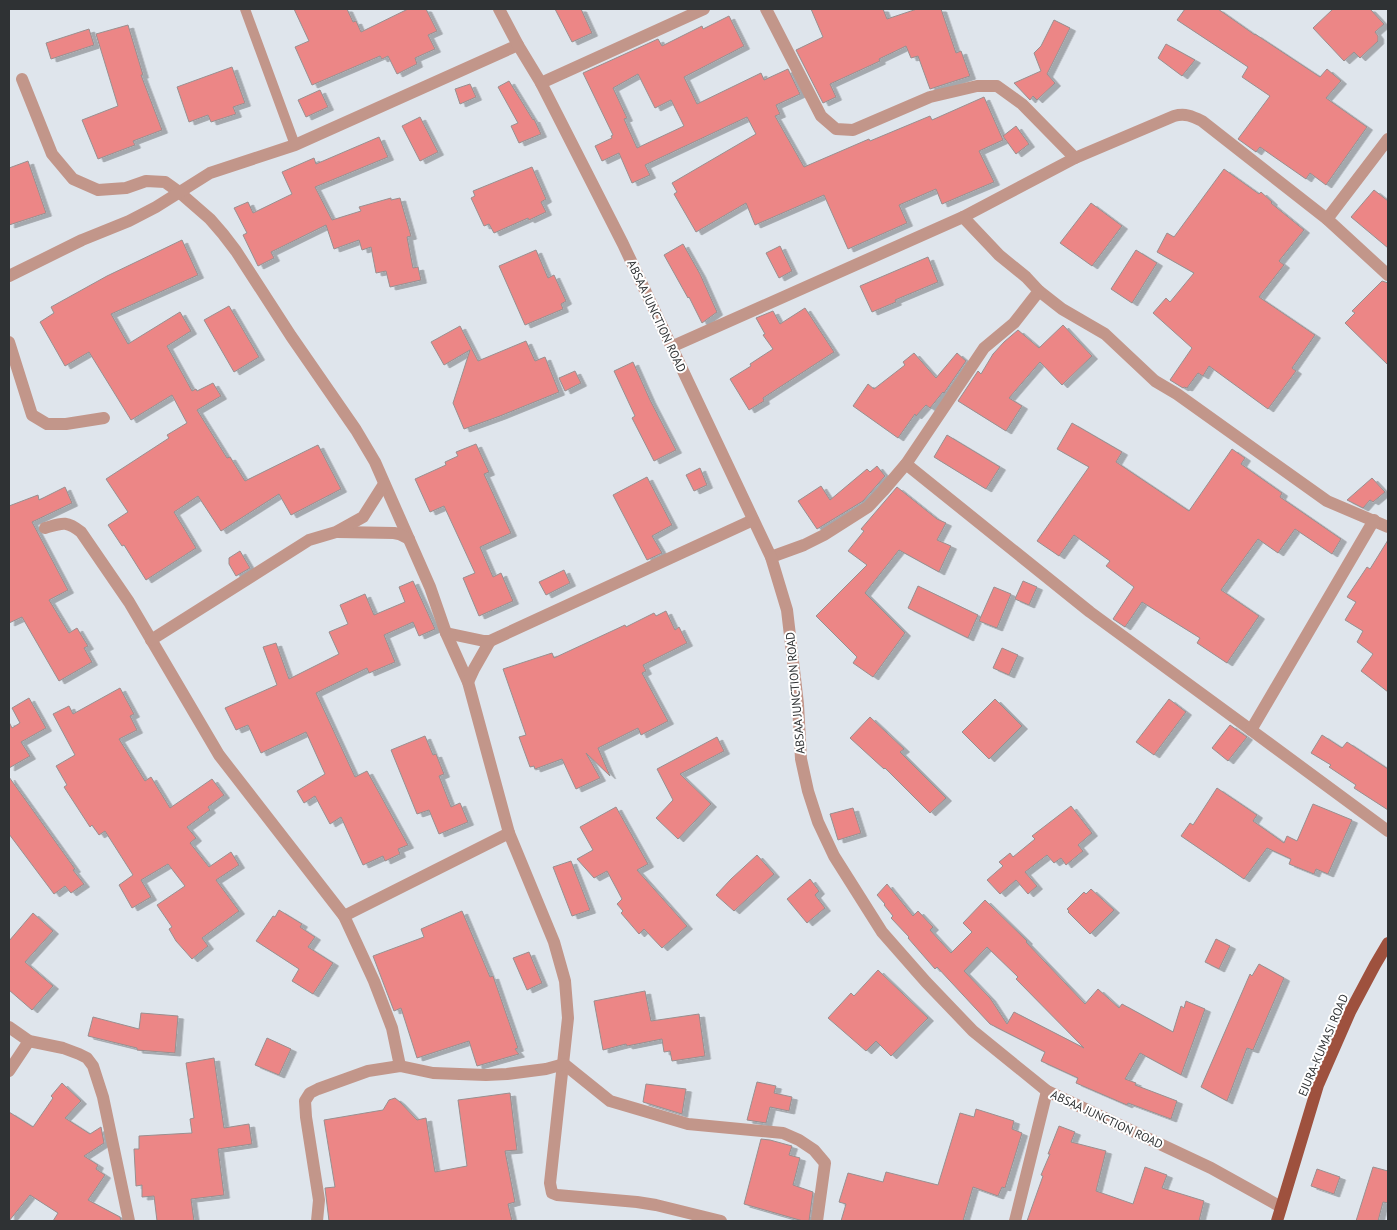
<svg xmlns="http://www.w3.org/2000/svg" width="1397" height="1230" font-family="'PT Sans',sans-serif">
<defs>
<filter id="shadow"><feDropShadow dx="5.5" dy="3" stdDeviation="0" flood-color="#0004"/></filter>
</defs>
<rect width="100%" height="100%" fill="#dfe5ec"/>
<!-- building -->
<g fill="#ec8686" stroke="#998f8f" fill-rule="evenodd" filter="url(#shadow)">
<polygon points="294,9 347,9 353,22 356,21 361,32 408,9 426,9 437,31 428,35 435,49 415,58 417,64 397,74 388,56 382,59 380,56 312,85 295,47 309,41"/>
<polygon points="555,9 581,9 592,33 572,42"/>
<polygon points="811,9 883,9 887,19 917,9 941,9 956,53 961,51 970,76 930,89 918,56 911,58 906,46 879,59 880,61 830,84 836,97 823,103 796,50 823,37"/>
<polygon points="1185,9 1218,9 1255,35 1255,34 1320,77 1327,69 1341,81 1326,98 1367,127 1326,185 1310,173 1306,179 1260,147 1256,152 1238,139 1270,96 1242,77 1248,67 1177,20"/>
<polygon points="1333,9 1370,9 1384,24 1375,32 1378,36 1378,41 1360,58 1354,52 1344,61 1313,28"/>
<path d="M 729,16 L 744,46 L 684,77 L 697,104 L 761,73 L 764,80 L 788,69 L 800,94 L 776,105 L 780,114 L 775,116 L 804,167 L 869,139 L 870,141 L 930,116 L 932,120 L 984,97 L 1003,140 L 979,151 L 994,182 L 942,204 L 936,189 L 899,205 L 907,223 L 848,249 L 824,195 L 755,225 L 746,203 L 696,232 L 674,194 L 677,192 L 672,183 L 756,134 L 747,117 L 645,165 L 650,175 L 632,183 L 619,153 L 602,161 L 595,146 L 612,138 L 611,136 L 613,135 L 583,73 L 658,39 L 662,46 L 702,26 L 703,29 ZM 638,74 L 655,108 L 671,100 L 684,126 L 637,148 L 624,119 L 627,118 L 613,88 Z"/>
<polygon points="1054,20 1070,28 1047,74 1055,83 1037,100 1033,96 1030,100 1014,83 1041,71 1034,53 1041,46"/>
<polygon points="128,25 143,75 141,75 162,130 133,141 135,145 98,159 82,120 118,106 96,34"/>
<polygon points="89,29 94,45 51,59 46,43"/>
<polygon points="1166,44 1195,60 1182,76 1158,58"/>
<polygon points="232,67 245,103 233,107 236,114 211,122 208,115 189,122 177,87"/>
<polygon points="509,81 533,120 534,119 541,134 519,143 511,126 518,123 498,87"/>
<polygon points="470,84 476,97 460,104 455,89"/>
<polygon points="320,90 328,107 306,117 298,100"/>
<polygon points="420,117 438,152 420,161 402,126"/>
<polygon points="1016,126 1029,144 1016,154 1003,136"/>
<polygon points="379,137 388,157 315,187 332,220 361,211 359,207 391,198 391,200 400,198 411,236 407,237 413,268 418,267 421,280 390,287 386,271 376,273 371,247 362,250 359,240 334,249 326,225 271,252 274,258 258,266 243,235 247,233 234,208 248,202 253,213 292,194 282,172 314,158 316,164"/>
<polygon points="28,161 46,213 9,225 9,168"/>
<polygon points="532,167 546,199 541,202 546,212 529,220 528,218 494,233 489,224 484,226 471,198 475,196 473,191"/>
<polygon points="1224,169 1259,194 1261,192 1272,202 1271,203 1304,230 1279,261 1284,265 1259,297 1315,335 1292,368 1296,371 1268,409 1209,366 1203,376 1198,373 1187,388 1184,387 1183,388 1170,380 1192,348 1153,313 1166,298 1170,302 1194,273 1157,252 1167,233 1174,237"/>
<polygon points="1374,190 1388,201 1388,248 1351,217"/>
<polygon points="1091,203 1122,226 1092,266 1060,243"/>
<polygon points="182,240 198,275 111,314 128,344 180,312 191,331 167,346 192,391 196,389 197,391 213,383 221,396 197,410 227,458 230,457 245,481 318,445 341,489 291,515 279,494 221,531 198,496 174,512 196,548 146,580 124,545 122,546 108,525 128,512 106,479 169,438 167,435 187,423 172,395 131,420 89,352 65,366 40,322 54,313 51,307 107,276"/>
<polygon points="683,244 700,274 717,312 702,323 689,297 688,298 664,255"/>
<polygon points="780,246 792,271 779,278 766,253"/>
<polygon points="536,250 548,278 554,275 566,301 561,304 563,309 525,325 499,266"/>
<polygon points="1136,250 1157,263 1132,303 1111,289"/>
<polygon points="928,257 938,282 895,300 896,302 872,312 860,286"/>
<polygon points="1382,281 1388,283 1388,365 1345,323 1355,313 1352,311"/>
<polygon points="229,306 259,357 234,372 204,320"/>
<polygon points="805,308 834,352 763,398 764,401 749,410 730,379 751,366 750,364 773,349 763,335 765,334 756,318 773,311 780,324"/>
<polygon points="1063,325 1092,356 1062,385 1040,362 1009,398 1022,406 1006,431 958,401 978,371 981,374 993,354 1004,342 1018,330 1039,348"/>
<polygon points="460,326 478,361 526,341 535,361 545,357 559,392 500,416 464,429 453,403 470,350 444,365 431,342"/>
<polygon points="914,353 936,378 957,353 966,361 944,393 943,392 930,408 926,405 916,416 915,414 898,438 853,406 868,384 874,389 905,365 903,362"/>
<polygon points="633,362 650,400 676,450 654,461 632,418 635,416 614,371"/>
<polygon points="575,371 581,383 565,391 559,378"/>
<polygon points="1072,423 1122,452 1116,462 1189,511 1232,449 1245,458 1241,464 1282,493 1280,497 1341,539 1332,554 1295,529 1278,553 1258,539 1221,590 1259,616 1227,663 1197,643 1200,638 1142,602 1125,627 1113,619 1134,587 1106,566 1110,561 1074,535 1059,556 1037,541 1089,467 1057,449"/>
<polygon points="947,435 1000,467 986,489 934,457"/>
<polygon points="476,444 489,472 484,474 511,533 480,547 493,577 501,573 513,601 479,616 463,578 475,573 444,506 430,512 415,479 446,465 445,462 458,456 456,452"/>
<polygon points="877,466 885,476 863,501 817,529 798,501 821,486 830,500 867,469 870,472"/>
<polygon points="700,468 707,485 694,491 686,475"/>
<polygon points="647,477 672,525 652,536 662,553 647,560 613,495"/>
<polygon points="1372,478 1385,492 1373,502 1370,500 1363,508 1347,500"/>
<polygon points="65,487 72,503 32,522 68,590 49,600 69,633 77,628 88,646 84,648 92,662 59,681 22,617 9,623 9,506 38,495 39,500"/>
<polygon points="897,487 937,519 946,523 937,540 951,546 939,572 899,550 865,593 905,633 873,677 853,663 857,657 816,616 867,565 848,551 864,531 861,529"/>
<polygon points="1388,540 1388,692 1361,671 1373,654 1357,642 1363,631 1345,620 1356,602 1347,597 1367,567 1370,569"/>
<polygon points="240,551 250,568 236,576 229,564 229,558"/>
<polygon points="564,570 570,583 546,595 539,582"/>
<polygon points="413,581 435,629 419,636 413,622 384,635 395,662 369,673 367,668 316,693 355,777 367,771 408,845 398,849 400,854 385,861 383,856 363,865 341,817 330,824 315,796 304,803 297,791 325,774 306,732 261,753 248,725 236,730 225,708 277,685 263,647 276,643 289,679 339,654 329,632 348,624 340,605 365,594 374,615 405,602 399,587"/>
<polygon points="1023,581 1037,587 1029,605 1015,599"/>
<polygon points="918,586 978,615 968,638 908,608"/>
<polygon points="994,587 1011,594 997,628 979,621"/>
<polygon points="666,611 675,630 679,627 687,643 643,665 646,671 642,673 668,721 641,735 638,728 598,748 610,776 586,753 600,778 576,789 562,759 535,769 534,766 530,767 519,737 526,735 503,669 552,653 554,658 625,625 626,627 654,613 656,616"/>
<polygon points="1002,648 1018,655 1009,675 993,668"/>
<polygon points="120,688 134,714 130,716 137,730 119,739 145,781 151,777 170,808 212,779 224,795 208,807 210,810 187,827 196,838 190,843 209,867 231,852 239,865 216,880 239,911 202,938 208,946 192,959 176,941 169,929 172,927 157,905 185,886 168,864 141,880 151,897 132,908 119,885 133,875 105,831 99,835 92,825 90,827 64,787 67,785 56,766 75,755 53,714 69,706 73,714"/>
<polygon points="29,698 46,728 21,742 30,756 9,768 9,722 12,728 20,723 12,708"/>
<polygon points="995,699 1022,726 989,759 962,732"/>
<polygon points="1169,699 1186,712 1154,755 1136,742"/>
<polygon points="870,717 904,749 900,752 946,798 930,813 885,768 884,769 850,738"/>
<polygon points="1230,725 1247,737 1228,761 1212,748"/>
<polygon points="1322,735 1342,748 1347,742 1388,769 1388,810 1354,788 1356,785 1329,767 1331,765 1311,753"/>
<polygon points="425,736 433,755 436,754 444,774 439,776 451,807 460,803 468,822 439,834 429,810 417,814 391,750"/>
<polygon points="717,737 724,751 680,774 711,804 678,839 656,818 673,800 657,769"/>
<polygon points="9,777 75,869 73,870 84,884 71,893 65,886 54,894 9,834"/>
<polygon points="1217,788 1257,815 1253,821 1284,843 1287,836 1297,841 1313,804 1352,820 1328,874 1316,869 1314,874 1289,864 1291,859 1267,848 1244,879 1181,836 1190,823 1193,825"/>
<polygon points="1071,806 1092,833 1078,845 1083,851 1066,865 1061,858 1054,863 1047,855 1025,872 1037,886 1028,894 1016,880 1000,894 987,880 1003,866 999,862 1010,853 1013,857 1035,839 1032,836"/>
<polygon points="616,807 648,864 637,870 687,926 662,948 644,929 639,934 621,913 623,911 617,904 622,899 607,871 594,878 577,859 593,850 580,827"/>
<polygon points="853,808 861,833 838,840 830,814"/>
<polygon points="757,855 774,874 734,911 716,895 731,879"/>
<polygon points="571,861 590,910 572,916 553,867"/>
<polygon points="810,879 819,891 815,895 825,908 807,923 787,899"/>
<path d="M 887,884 L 913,916 L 918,911 L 933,927 L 930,930 L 951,953 L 972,932 L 963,923 L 985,900 L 1027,941 L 1026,942 L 1085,1004 L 1098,989 L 1119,1008 L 1122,1004 L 1173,1032 L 1181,1006 L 1184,1008 L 1186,1001 L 1205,1009 L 1181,1075 L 1140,1053 L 1125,1079 L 1136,1083 L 1135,1085 L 1177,1101 L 1171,1119 L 1128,1103 L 1127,1105 L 1076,1083 L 1078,1078 L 1041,1061 L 1045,1052 L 990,1024 L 937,967 L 935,969 L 908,938 L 909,937 L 891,918 L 893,916 L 884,905 L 885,904 L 877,895 ZM 987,947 L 1018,977 L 1016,979 L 1084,1048 L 1014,1012 L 1007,1024 L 990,998 L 964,971 Z"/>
<polygon points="1091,889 1114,910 1090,934 1068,912 1069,911 1067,909 1084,892 1086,894"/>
<polygon points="279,910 302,924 300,927 315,937 308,947 333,963 313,994 292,981 299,969 256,941 273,916 275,917"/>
<polygon points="462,911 490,977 493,976 518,1048 515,1049 519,1054 477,1066 469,1041 417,1058 401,1008 394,1011 373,956 424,937 421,929"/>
<polygon points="33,913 53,931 25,962 53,986 32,1010 9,990 9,941"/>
<polygon points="1216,939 1230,946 1219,969 1205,962"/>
<polygon points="529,952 542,983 527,990 513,958"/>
<polygon points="1259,964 1284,978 1253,1050 1247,1048 1227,1101 1201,1087 1250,974 1252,976"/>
<polygon points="878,970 928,1018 891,1056 876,1041 866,1051 828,1018 851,993 854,996"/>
<polygon points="645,991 651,1021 699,1014 705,1056 672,1061 670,1051 664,1052 662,1039 627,1046 626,1044 603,1050 594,1001"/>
<polygon points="141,1013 178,1016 175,1053 137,1050 137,1048 88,1036 93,1017 139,1029"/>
<polygon points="267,1038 291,1049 279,1075 255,1065"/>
<polygon points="214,1058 224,1128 249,1124 252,1144 218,1149 224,1195 191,1199 194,1221 157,1221 154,1196 142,1197 142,1185 136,1186 134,1149 139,1149 139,1136 192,1133 190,1119 194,1118 186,1063"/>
<polygon points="757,1082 776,1086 774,1093 792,1097 789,1111 770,1107 766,1123 747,1120"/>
<polygon points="62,1083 81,1101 65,1118 90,1134 101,1127 104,1143 84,1156 98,1165 96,1169 105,1175 88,1200 120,1217 121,1221 53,1221 58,1213 30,1195 9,1221 9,1112 33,1127 53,1098 51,1096"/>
<polygon points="646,1084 686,1089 682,1114 643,1102"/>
<polygon points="510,1093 517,1150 505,1151 515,1202 508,1204 512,1221 329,1221 325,1188 335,1187 324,1120 383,1110 389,1100 395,1098 400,1102 417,1120 426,1118 435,1172 467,1166 458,1100"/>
<polygon points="976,1109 1014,1121 1012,1129 1022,1133 1005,1188 1002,1187 998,1196 973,1187 963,1221 841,1221 846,1204 839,1202 848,1173 883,1182 886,1172 938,1185 960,1113 974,1117"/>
<polygon points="1059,1126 1075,1132 1071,1142 1106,1151 1096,1191 1133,1204 1145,1167 1167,1175 1162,1188 1204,1201 1199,1221 1027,1221 1043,1176 1041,1175 1050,1154 1048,1154"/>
<polygon points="761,1139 770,1140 792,1146 789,1155 800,1158 793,1185 813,1192 809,1221 803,1221 744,1204"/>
<polygon points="1373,1167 1388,1171 1388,1203 1383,1202 1378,1221 1356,1221"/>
<polygon points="1317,1169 1340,1177 1334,1194 1311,1186"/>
</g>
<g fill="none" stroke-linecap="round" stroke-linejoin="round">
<!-- service -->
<polyline stroke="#c2968a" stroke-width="10" points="245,9 295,145"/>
<!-- minor -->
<g stroke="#c2968a" stroke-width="12">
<polyline points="766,9 821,116 836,129 853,130 930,97 977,86 997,86 1022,104 1075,158"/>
<polyline points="22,79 52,154 73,179 98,190 126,188 146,181 165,182 179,192 210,219 223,234 236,251 291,336 356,430 375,462 430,587 446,633 468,682 509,833 554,942 565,981 568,1018 550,1183 552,1193 557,1195 637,1202 656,1205 721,1221"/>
<polyline points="541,83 704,9"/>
<polyline points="1327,219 1388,139"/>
<polyline points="9,276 82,240 129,221 156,207 210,173 295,145 518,45"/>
<polyline points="1039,291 1062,309 1105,334 1155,381 1177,394 1327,501 1388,527"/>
<polyline points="9,342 32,415 47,424 66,424 104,418"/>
<path d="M 671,347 L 963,217 L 1075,158 L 1174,116 C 1185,113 1192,116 1202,121 L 1327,219 L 1388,275"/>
<polyline points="906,464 1090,612 1251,730"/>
<polyline points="1374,520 1251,730 1388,831"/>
<path d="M 45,528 C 62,523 66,520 81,532 L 129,602 L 219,755 L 344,916 L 374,981 L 392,1028 L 400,1066"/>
<polyline points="338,532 394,533 399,534 409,539"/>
<polyline points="771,557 804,545 824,535 868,507 883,491 906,464 984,348 1014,323 1039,291 1026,277 999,255 963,217"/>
<polyline points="446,633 484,641 490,641 753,520"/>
<polyline points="151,640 309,540 336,532 363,517 384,484"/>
<polyline points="468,682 474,669 490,641"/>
<polyline points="344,916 509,833"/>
<polyline points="9,1027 29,1041 63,1048 79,1054 87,1058 93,1066 103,1097 129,1221"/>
<polyline points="564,1064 610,1101 688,1124 783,1133 799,1140 814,1150 825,1163 817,1221"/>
<polyline points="9,1071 29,1041"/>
<polyline points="317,1221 319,1200 306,1117 305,1101 310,1093 318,1089 368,1071 400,1066 433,1073 486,1075 507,1074 546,1069 564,1064"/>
<polyline points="1015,1221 1047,1091"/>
</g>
<!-- tertiary -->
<polyline stroke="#c2968a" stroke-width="12" points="499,9 518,45 541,83 623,244 771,557 787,610 798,704 801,759 808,791 818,822 834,856 882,932 926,982 973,1031 1047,1091 1211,1168 1281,1207"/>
<!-- primary -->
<polyline stroke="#9e513e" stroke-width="12" points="1277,1221 1318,1085 1350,1012 1375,965 1388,943"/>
</g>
<g text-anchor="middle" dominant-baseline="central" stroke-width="4" stroke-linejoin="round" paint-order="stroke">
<!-- street labels -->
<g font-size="12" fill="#2f3234" stroke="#fff">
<text transform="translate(657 316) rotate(65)">ABSAA JUNCTION ROAD</text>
<text transform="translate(795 693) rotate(-95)">ABSAA JUNCTION ROAD</text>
<text transform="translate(1323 1045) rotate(-67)">EJURA-KUMASI ROAD</text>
<text transform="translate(1107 1119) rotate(25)">ABSAA JUNCTION ROAD</text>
</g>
</g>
<!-- border -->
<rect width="1397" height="1230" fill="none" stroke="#2f3234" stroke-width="20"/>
</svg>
